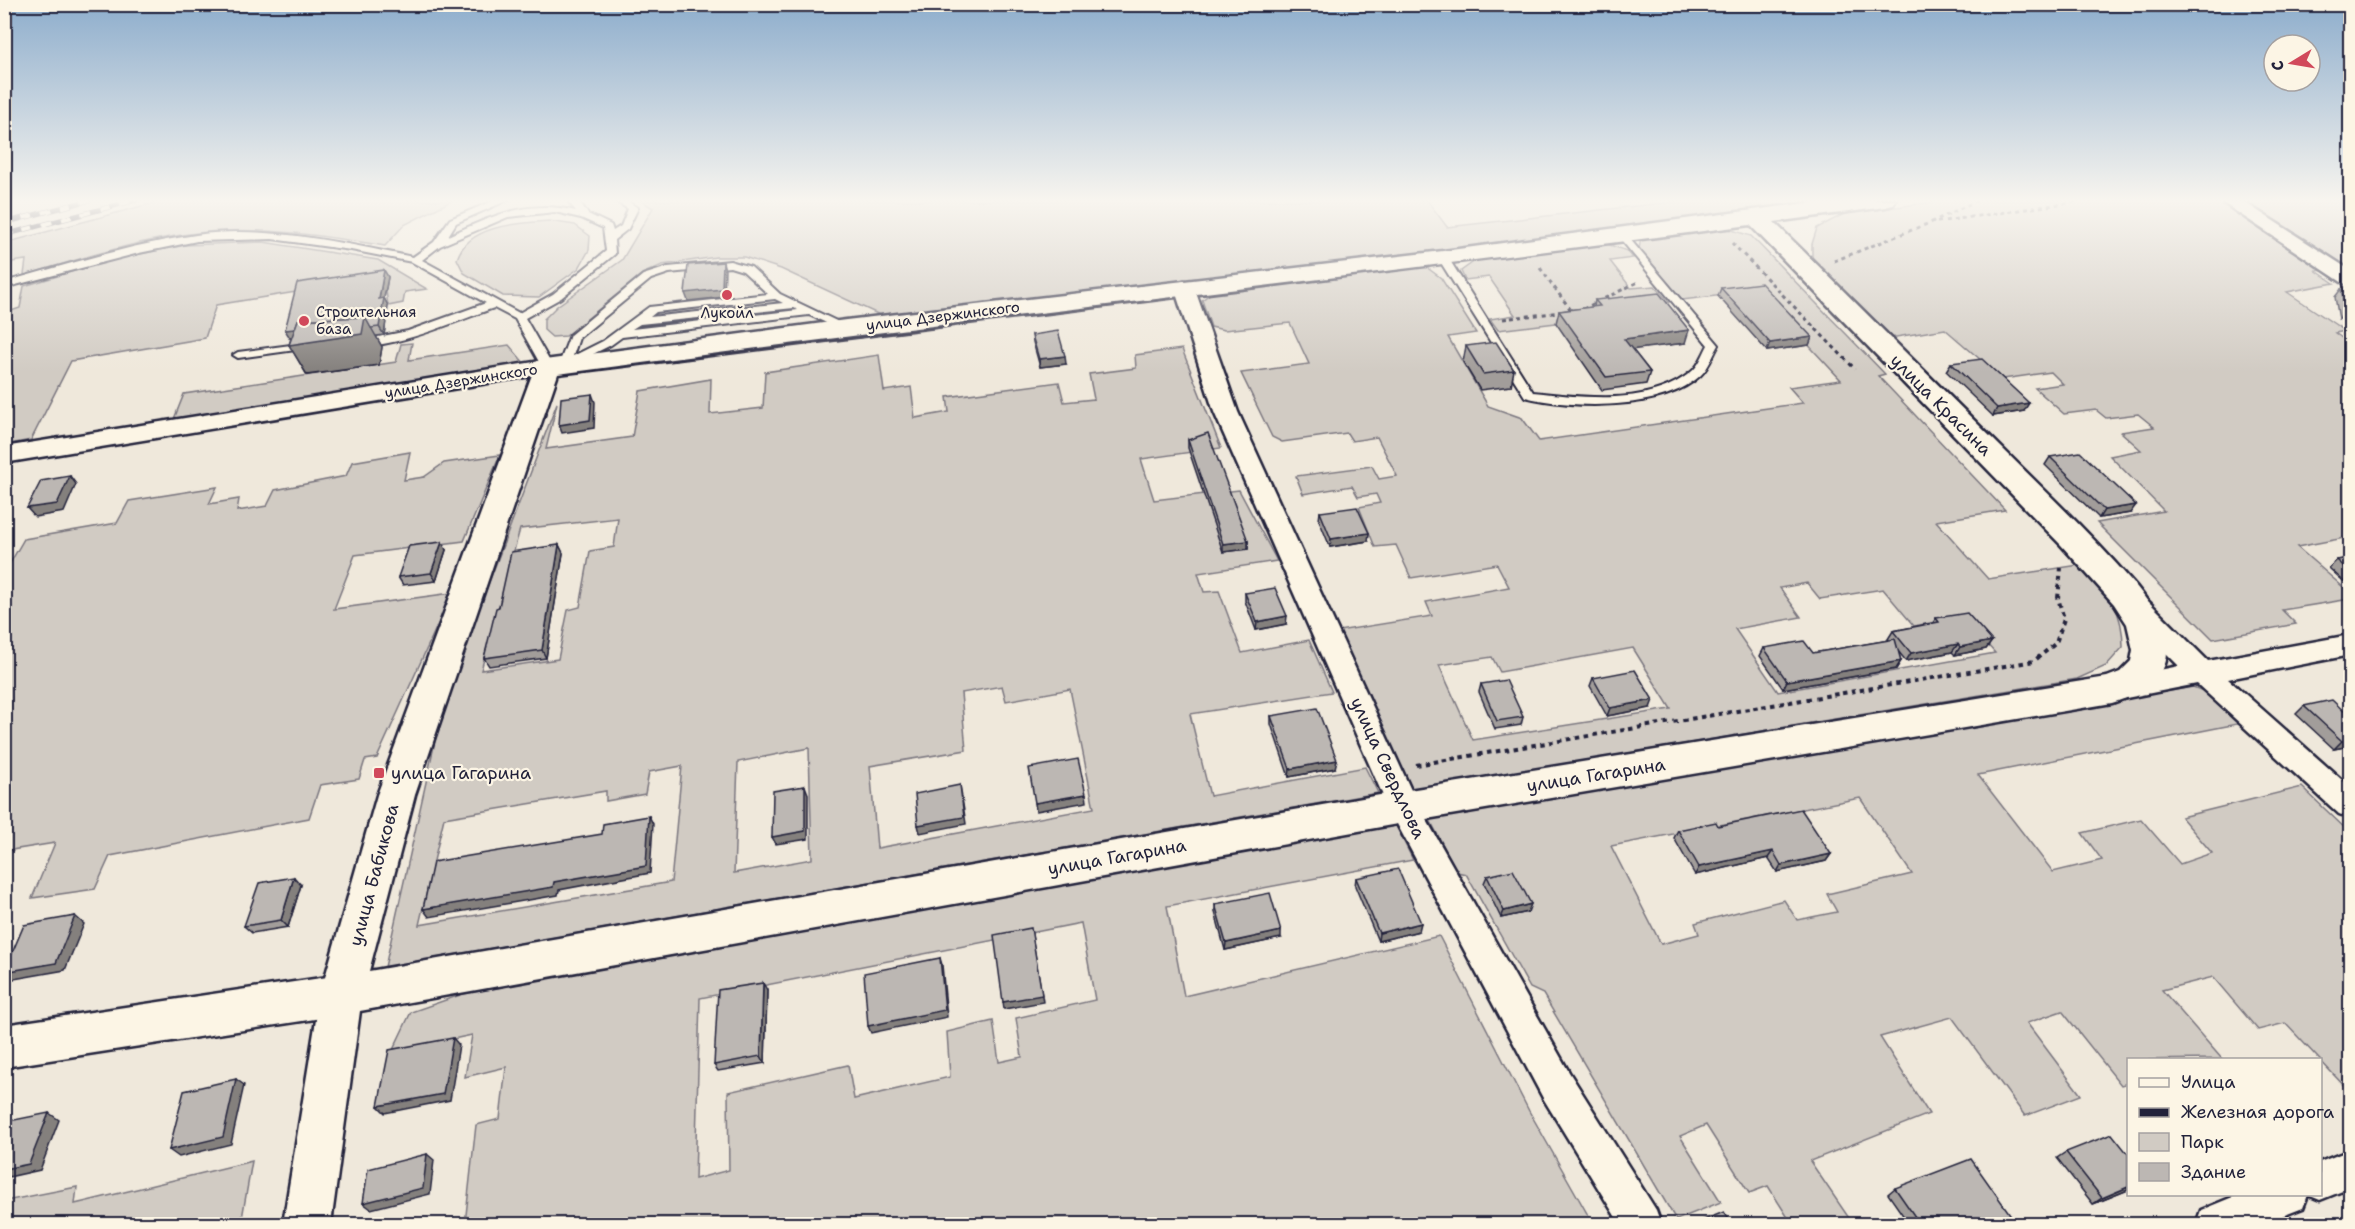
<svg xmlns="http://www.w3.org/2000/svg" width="2355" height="1229" font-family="'Shantell Sans',sans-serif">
<rect width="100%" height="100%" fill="#efe8db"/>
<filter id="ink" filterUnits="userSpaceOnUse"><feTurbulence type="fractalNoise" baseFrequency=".0167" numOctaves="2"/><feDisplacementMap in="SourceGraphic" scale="12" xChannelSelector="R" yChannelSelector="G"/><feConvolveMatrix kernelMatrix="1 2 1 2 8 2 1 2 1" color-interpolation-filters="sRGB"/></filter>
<g filter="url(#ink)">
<!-- green -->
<g fill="#d1cbc3" stroke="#7a767f" stroke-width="1.5" fill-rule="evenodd">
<path d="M 164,200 L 453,200 L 404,225 L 385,246 C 320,235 255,225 189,234 C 133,241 78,260 24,275 L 26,260 L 5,263 L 5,243 Z"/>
<polygon points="640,200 1427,200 1447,227 1690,200 1837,200 1439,252 882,316 781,269 744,257 716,257 662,265 642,274 566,336 552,337 544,330 544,319 557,306 622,260 653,208"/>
<polygon points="1948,200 2350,200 2350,274 2315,270 2334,283 2287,292 2345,331 2335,333 2350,344 2350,537 2297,547 2350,593 2350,599 2282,610 2296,624 2213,639 2097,523 2164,511 2110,456 2141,450 2121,432 2154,427 2138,414 2106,418 2096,410 2064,414 2035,388 2063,384 2051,372 2003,379 1945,329 1890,338 1812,262 1812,244 1817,228 1844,214"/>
<path d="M 549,221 L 575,225 L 590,236 L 589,250 L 579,268 L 539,297 L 503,296 L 464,273 L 457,259 C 468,225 519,223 549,221 Z"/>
<path d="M 1725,228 L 1751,236 L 1885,374 L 1878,376 L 2005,510 L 1936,521 L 1988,579 L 2079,565 C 2106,593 2123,605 2123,647 L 2106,666 L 2077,679 L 1412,789 L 1338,631 L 1432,616 L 1426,602 L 1509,587 L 1497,564 L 1411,578 L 1396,545 L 1375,547 L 1359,507 L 1380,503 L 1376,494 L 1358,497 L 1352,486 L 1303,494 L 1296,476 L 1372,466 L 1379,479 L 1397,476 L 1377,437 L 1352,441 L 1347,433 L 1282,442 L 1272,437 L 1241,373 L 1309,364 L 1290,323 L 1224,330 L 1211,327 L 1202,300 L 1214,291 L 1426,267 L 1441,278 L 1476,333 L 1448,337 L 1488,406 L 1522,418 L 1539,441 L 1803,403 L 1789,387 L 1841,380 L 1758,291 L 1682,300 L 1639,249 L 1641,238 ZM 1807,583 L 1820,599 L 1883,589 L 1914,626 L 1962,617 L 1995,653 L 1778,692 L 1735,629 L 1801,617 L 1780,588 ZM 1633,648 L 1671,709 L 1473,740 L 1439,665 L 1492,657 L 1500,672 Z"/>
<polygon points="263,242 378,260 427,289 405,292 403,303 388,306 386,290 388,277 216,305 205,338 71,361 31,440 5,445 5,313 20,308 24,286 115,259 186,245"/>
<polygon points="1601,242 1627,251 1633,258 1610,261 1631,288 1655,286 1669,302 1597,318 1498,330 1490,319 1515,315 1489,277 1465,280 1461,271 1479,258"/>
<polygon points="412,343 409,360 509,345 525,364 174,419 184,394 396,362 401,344"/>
<path d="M 1182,349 L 1221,448 L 1141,459 L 1154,500 L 1239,490 L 1277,561 L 1198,573 L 1204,592 L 1219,591 L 1242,653 L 1309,640 L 1332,692 L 1190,714 L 1210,796 L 1365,767 L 1378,793 L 385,967 L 444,701 L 557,403 L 546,449 L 632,437 L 640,391 L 711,379 L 710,414 L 763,408 L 765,372 L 879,355 L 884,391 L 911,387 L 915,418 L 949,412 L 947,397 L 1059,382 L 1064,402 L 1094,399 L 1089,374 L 1136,368 L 1135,355 ZM 618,518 L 614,547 L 590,551 L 580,607 L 568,610 L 558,659 L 481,670 L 520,529 ZM 1002,686 L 1006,701 L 1070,689 L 1094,808 L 877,848 L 870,766 L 966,750 L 961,693 ZM 809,748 L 812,859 L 734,873 L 738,762 ZM 682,766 L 671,882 L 419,925 L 444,818 L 606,791 L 606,801 L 645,794 L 649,772 Z"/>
<polygon points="410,452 404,480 424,477 444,463 500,455 464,541 355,555 334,609 452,593 377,758 365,760 359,779 320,785 309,818 110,856 95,889 32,898 55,843 5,851 5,572 24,539 117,523 129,501 217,487 209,504 239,499 237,511 267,506 275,490 346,476 352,462"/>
<path d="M 2193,687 L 2224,699 L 2247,722 L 1978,775 L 2053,872 L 2102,860 L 2082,833 L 2141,819 L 2180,864 L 2212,853 L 2181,817 L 2302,787 L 2350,833 L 2350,1092 L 2285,1023 L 2258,1030 L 2213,977 L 2162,990 L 2222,1059 L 2128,1060 L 2128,1083 L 2121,1085 L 2062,1011 L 2027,1023 L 2081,1095 L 2025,1116 L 1952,1017 L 1880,1037 L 1929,1114 L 1810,1161 L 1853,1224 L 1792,1224 L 1768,1186 L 1749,1193 L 1706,1125 L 1680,1136 L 1721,1202 L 1676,1220 L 1543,994 L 1530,988 L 1466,874 L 1457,872 L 1429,818 ZM 1860,798 L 1912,874 L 1827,894 L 1837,912 L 1797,920 L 1784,900 L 1695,923 L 1699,934 L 1661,944 L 1611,846 Z"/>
<path d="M 1395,824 L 1413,860 L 1167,906 L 1184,996 L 1439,936 L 1529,1111 L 1593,1224 L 465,1224 L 476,1125 L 500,1119 L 506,1067 L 465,1077 L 472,1035 L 392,1052 L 411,1012 L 463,994 ZM 1081,923 L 1095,1000 L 1016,1018 L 1022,1057 L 999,1062 L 993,1021 L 947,1032 L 950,1077 L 854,1099 L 848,1065 L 728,1092 L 729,1170 L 695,1179 L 700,998 Z"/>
<polygon points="252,1161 241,1224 5,1224 5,1201 77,1187 75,1204"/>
</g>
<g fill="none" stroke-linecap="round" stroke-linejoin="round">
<defs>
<g id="lane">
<path d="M 495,200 L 508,200 L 456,223 L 448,236 C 493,216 526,199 576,211 L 567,200 L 579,201 L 588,214 L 611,225 L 613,231 L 621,226 L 628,209 L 614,200 L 626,200 L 638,208 L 628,229 L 614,240 L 615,254 L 561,298 L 525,318 L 553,367 L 551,369 L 543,369 L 515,319 L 494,308 C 462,319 389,351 357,345 L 357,341 L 408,331 L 486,303 L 412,262 L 351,250 L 272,239 L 197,241 L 139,253 L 4,288 L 4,282 C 67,265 131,244 196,235 C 266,225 344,243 413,257 L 434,242 L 450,219 ZM 555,212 L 581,218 L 603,228 L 606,251 L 553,294 L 519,313 L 422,260 L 440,246 L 508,217 Z"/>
<path d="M 1621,231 L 1624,232 L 1719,345 C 1713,355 1709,368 1700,376 C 1662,411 1572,409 1525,397 L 1438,258 L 1443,255 L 1447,256 L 1533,392 C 1583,397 1648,407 1691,372 C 1699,366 1703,354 1708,345 L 1618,236 L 1618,232 Z"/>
<path d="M 730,261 L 751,267 L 780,294 L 851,328 L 846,331 L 842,330 L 809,315 L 622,337 L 611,345 L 569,366 L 565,367 L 559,364 L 570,335 L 643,275 L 668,267 ZM 730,267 L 743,271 L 768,294 L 649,307 L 603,341 L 573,356 L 579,338 L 651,279 L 669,273 ZM 775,299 L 783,303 L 650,317 L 656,312 ZM 794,308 L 798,310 L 632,329 L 640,324 Z"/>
<polygon points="306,343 310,344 310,348 238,358 233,355 238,352"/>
</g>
<g id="street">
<polygon points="2219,200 2241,200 2350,270 2350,285 2343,283"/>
<polygon points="1184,281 1191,283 1194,287 1238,412 1416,801 1569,1072 1656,1210 1661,1224 1620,1224 1543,1098 1388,807 1214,412 1174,287 1177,283"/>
<polygon points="547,360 555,362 558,367 555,372 4,463 4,447"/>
<polygon points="2138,598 2148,601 2208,661 2350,635 2350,655 2228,679 2350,787 2350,818 2339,814 2197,684 2116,700 2106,697 2102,689 2106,681 2179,666 2128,615 2125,608 2128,601"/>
<polygon points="2350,1150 2350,1188 2320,1200 2308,1195 2303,1208 2261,1224 2196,1224 2201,1210 2240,1194 2320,1194 2320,1162"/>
</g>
<polygon id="secondary" points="341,975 356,981 362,995 356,1009 341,1015 4,1067 4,1025"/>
<path id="primary" d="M 1829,200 L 1896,200 L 1893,205 L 1885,207 L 1774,222 C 1849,296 1924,371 2000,446 C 2046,492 2094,537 2136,586 C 2150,603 2167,629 2167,651 C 2167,682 2137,695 2112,703 L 1403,823 L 360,1011 L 331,1224 L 283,1224 L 320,995 L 377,795 L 537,361 L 846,320 L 1443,251 ZM 1750,225 L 2061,545 L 2114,604 L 2127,624 L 2133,650 L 2131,661 L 2120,672 L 2107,677 L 1403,791 L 369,971 L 415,795 L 558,374 C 955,321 1353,277 1750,225 Z"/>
</defs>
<!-- lane casing -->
<use href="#lane" stroke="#22223b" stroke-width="4"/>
<!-- street casing -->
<use href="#street" stroke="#22223b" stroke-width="5"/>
<!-- secondary casing -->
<use href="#secondary" stroke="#22223b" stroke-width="5"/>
<!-- primary casing -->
<use href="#primary" stroke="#22223b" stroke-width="5"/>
<!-- path-far1 -->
<g stroke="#22223b" stroke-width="3" stroke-dasharray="4 4" stroke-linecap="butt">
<polyline points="1937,222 2087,200"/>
<polyline points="1732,243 1855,369"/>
<polyline points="1834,261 1932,222 1978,200"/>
<polyline points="1540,268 1573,313"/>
<polyline points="1583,309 1638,282"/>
<polyline points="1503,319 1561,312"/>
</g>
<!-- path -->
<polyline stroke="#22223b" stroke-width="4" stroke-dasharray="4.5 4.5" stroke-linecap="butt" points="1416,765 2034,661 2056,643 2064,619 2058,598 2061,568"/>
<!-- lane -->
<use href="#lane" fill="#fcf5e5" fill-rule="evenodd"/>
<!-- street -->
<use href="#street" fill="#fcf5e5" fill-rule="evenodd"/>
<!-- secondary -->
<use href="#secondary" fill="#fcf5e5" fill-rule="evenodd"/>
<!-- primary -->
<use href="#primary" fill="#fcf5e5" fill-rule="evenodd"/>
<defs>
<g id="rail">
<polyline points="4,223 90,200"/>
<polyline points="4,235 136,200"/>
</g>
</defs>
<!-- rail casing -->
<use href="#rail" stroke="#22223b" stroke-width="5"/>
<!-- rail -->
<use href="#rail" stroke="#fcf5e5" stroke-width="4" stroke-dasharray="10" stroke-linecap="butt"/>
</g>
<!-- wall -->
<g fill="#a29d9a" stroke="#22223b" stroke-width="1.5">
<polygon points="384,270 388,277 384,298 388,306 384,335 376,336 382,347 379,365 307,375 289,345 291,338 290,338"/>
<polygon points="1721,288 1812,337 1809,345 1767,351 1718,296"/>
<polygon points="2341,289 2350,317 2339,319 2335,297"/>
<polygon points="1595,300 1685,343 1632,349 1650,372 1646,384 1602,390 1556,323 1559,311 1594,307"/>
<polygon points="2350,330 2350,329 2350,342 2343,337"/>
<polygon points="1032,335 1066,364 1040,367 1033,342"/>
<polygon points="1466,346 1514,370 1511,386 1480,390 1463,362"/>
<polygon points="1951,363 2024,411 1993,416 1946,371"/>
<polygon points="1188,440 1248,541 1248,549 1223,552 1188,448"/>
<polygon points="2050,457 2130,513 2099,518 2045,465"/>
<polygon points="1320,512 1368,541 1330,547 1319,520"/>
<polygon points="559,545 563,553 546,658 489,666 484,658 499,607"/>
<polygon points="446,550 436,581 403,585 398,577"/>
<polygon points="2350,558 2350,587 2329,568 2337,560"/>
<polygon points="1245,593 1286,624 1256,630 1245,601"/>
<polygon points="1936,618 1992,641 1986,649 1955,655 1952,652 1906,661 1898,651 1901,661 1896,669 1783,689 1760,656 1764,648 1813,653 1889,640 1888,639 1893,631 1933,623"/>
<polygon points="1593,678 1650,708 1607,716 1590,686"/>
<polygon points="1481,684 1523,717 1521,725 1495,729 1479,692"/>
<polygon points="2304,706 2350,746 2334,749 2296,714"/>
<polygon points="1271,716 1335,768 1289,777 1271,724"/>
<polygon points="1718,826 1831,854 1826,861 1777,872 1768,858 1695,875 1674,838 1678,830"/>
<polygon points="1487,876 1528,912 1501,918 1484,883"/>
<polygon points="1356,878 1419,931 1378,941 1355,886"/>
<polygon points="301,885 288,927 252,933 244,926"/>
<polygon points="1215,904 1281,938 1225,950 1215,912"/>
<polygon points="767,990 765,1063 718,1071 714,1065"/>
<polygon points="2066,1152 2128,1154 2128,1190 2093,1204 2057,1158"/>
<polygon points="1895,1188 2017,1224 1909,1224 1888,1194"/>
</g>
<!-- shaded-wall -->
<g fill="#84807d" stroke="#22223b" stroke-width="1.5">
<polygon points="723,262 725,270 724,297 688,301 685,293"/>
<polygon points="384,270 388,277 384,298 388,306 384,335 379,327 379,299"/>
<polygon points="2350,310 2350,317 2339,319 2345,311"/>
<polygon points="365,317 382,347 379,365 307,375 289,345"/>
<polygon points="318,325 316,334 290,338 285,330"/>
<polygon points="1689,330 1685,343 1621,351 1624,339"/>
<polygon points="1812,337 1809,345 1767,351 1770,343"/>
<polygon points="1065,356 1066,364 1040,367 1039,359"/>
<polygon points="592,394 595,402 594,428 562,433 559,425"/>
<polygon points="2029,403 2024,411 1993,416 1997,408"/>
<polygon points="70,476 76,484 64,512 35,517 27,508"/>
<polygon points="2136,505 2130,513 2099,518 2104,510"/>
<polygon points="1369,533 1368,541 1330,547 1331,539"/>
<polygon points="1248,541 1248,549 1223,552 1223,544"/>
<polygon points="442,542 446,550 436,581 431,573"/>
<polygon points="559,545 563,553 546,658 542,650"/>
<polygon points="1287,616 1286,624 1256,630 1257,622"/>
<polygon points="1992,641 1986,649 1955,655 1960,647"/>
<polygon points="1958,644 1952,652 1906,661 1911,653"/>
<polygon points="1901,661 1896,669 1783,689 1787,681"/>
<polygon points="1653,700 1650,708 1607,716 1610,708"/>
<polygon points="2350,740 2350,746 2334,749 2342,741"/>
<polygon points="1337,760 1335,768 1289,777 1290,769"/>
<polygon points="960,785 966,824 920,833 918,825"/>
<polygon points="805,786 808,794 808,839 776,844 772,837"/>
<polygon points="1086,794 1087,802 1036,811 1035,803"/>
<polygon points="649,816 653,824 650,873 559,890 558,895 429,917 423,909 554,882"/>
<polygon points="1773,851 1768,858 1695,875 1699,867"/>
<polygon points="1831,854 1826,861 1777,872 1781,865"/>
<polygon points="294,877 301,885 288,927 281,920"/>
<polygon points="1531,904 1528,912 1501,918 1504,911"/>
<polygon points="75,916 84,924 65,970 14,979 4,972"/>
<polygon points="1421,923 1419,931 1378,941 1379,933"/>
<polygon points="1281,931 1281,938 1225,950 1226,943"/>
<polygon points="1032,935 1043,1002 1004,1009 1003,1002"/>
<polygon points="940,958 942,965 947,1017 871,1033 868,1026"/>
<polygon points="763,983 767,990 765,1063 761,1056"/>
<polygon points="453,1038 459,1045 450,1100 385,1113 378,1106"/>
<polygon points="236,1079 244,1085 231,1144 179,1157 169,1150"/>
<polygon points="49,1113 59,1120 40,1170 4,1178 4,1169"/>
<polygon points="427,1154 434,1160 430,1194 371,1209 363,1203"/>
<polygon points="2128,1187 2128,1190 2093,1204 2102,1198"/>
</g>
<!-- building -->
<g fill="#bcb7b3" stroke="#22223b" stroke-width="1.5">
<polygon points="723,262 722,289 685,293 688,265"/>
<polygon points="384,270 379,299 384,298 379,327 371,328 365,317 298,320 295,329 285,330 297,283"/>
<polygon points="1761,283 1812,337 1770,343 1721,288"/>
<polygon points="2350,288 2350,310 2345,311 2341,289"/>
<polygon points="1659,293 1689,330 1624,339 1650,372 1606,377 1559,311 1600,306 1595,300"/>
<polygon points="365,317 362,334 289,345 298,320"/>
<polygon points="1058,331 1065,356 1039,359 1032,335"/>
<polygon points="1496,342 1514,370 1483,374 1466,346"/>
<polygon points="1982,359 2029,403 1997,408 1951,363"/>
<polygon points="592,394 590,420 559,425 561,398"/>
<polygon points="1208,433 1248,541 1223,544 1188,440"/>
<polygon points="2080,452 2136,505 2104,510 2050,457"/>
<polygon points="70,476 57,504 27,508 41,481"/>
<polygon points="1357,507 1369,533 1331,539 1320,512"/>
<polygon points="442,542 431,573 398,577 409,546"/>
<polygon points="559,545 542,650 484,658 496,608 499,607 511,552"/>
<polygon points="2350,558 2350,572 2337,560"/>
<polygon points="1275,588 1287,616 1257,622 1245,593"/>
<polygon points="1967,613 1992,641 1960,647 1958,644 1911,653 1893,631 1939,622 1936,618"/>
<polygon points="1895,639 1901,661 1787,681 1764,648 1804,641 1813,653"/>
<polygon points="1635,670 1653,700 1610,708 1593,678"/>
<polygon points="1506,680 1523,717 1497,721 1481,684"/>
<polygon points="2332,700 2350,717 2350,740 2342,741 2304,706"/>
<polygon points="1317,708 1337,760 1290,769 1271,716"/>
<polygon points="1078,759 1086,794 1035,803 1029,768"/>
<polygon points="960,785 964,817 918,825 915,794"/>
<polygon points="805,786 805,831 772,837 773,791"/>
<polygon points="1801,809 1831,854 1781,865 1773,851 1699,867 1678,830 1716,822 1718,826"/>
<polygon points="649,816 646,866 554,882 553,887 423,909 433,862 602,834 603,824"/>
<polygon points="1398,869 1421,923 1379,933 1356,878"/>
<polygon points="1513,870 1531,904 1504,911 1487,876"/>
<polygon points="294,877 281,920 244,926 259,883"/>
<polygon points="1270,893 1281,931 1226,943 1215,904"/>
<polygon points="75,916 56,963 4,972 24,925"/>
<polygon points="1031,928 1042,995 1003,1002 994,935"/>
<polygon points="940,958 945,1010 868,1026 864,973"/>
<polygon points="763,983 761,1056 714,1065 718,990"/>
<polygon points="453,1038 443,1094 378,1106 389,1050"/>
<polygon points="236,1079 223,1137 169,1150 184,1091"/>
<polygon points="49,1113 29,1164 4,1169 4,1122"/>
<polygon points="2112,1134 2128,1154 2128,1187 2102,1198 2066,1152"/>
<polygon points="427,1154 423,1188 363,1203 368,1169"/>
<polygon points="1971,1159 2017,1224 1920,1224 1895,1188"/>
<polygon points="1724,1212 1732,1224 1694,1224"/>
</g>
</g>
<!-- sky -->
<linearGradient id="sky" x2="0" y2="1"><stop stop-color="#8dadcc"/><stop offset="0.54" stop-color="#f8f5ef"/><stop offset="1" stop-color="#f8f5ef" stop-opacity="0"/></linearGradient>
<rect width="2355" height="372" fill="url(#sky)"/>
<!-- markers -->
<g fill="#d1495b" stroke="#fcf5e5" stroke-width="2">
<circle cx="727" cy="295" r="6"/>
<circle cx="304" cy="321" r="6"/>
<rect x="373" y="767" width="12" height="12" rx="3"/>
</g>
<g text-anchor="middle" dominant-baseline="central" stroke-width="4.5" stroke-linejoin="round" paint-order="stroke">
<!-- far-poi labels -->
<g font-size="15" fill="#22223b" stroke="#fcf5e5" text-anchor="start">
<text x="316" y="312">Строительная<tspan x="316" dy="17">база</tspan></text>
<text x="727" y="313" text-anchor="middle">Лукойл</text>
</g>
<!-- far-street labels -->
<g font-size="15" fill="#22223b" stroke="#fcf5e5">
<text transform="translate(943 316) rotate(-7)">улица Дзержинского</text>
<text transform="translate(461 381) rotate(-9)">улица Дзержинского</text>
</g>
<!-- street labels -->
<g font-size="18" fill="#22223b" stroke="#fcf5e5">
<text transform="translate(1941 405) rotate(45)">улица Красина</text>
<text transform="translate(1388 768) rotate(65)">улица Свердлова</text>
<text transform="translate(1596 775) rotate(-9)">улица Гагарина</text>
<text transform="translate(1117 857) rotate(-10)">улица Гагарина</text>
<text transform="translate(374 875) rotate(-75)">улица Бабикова</text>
</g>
<!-- poi labels -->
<g font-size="18" fill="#22223b" stroke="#fcf5e5" text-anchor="start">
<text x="391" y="773">улица Гагарина</text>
</g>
</g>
<!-- margin -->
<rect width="2355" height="1229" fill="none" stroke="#fcf5e5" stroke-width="24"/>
<rect x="12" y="12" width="2331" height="1205" fill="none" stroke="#22223b" stroke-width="2" filter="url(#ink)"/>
<!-- legend -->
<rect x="2127" y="1058" width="195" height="138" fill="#fcf5e5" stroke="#a5a1a1" stroke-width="1.5"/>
<rect x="2139" y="1078" width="30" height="9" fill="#fcf5e5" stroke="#a5a1a1" stroke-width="1.5"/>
<text x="2181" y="1088" font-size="18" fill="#22223b">Улица</text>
<rect x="2139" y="1108" width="30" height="9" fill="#22223b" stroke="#a5a1a1" stroke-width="1.5"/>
<text x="2181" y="1118" font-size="18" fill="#22223b">Железная дорога</text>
<rect x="2139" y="1133" width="30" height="18" fill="#d1cbc3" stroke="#a5a1a1" stroke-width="1.5"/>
<text x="2181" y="1148" font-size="18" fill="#22223b">Парк</text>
<rect x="2139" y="1163" width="30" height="18" fill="#bcb7b3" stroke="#a5a1a1" stroke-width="1.5"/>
<text x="2181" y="1178" font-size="18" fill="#22223b">Здание</text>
<!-- north arrow -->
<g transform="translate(2292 63) rotate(259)"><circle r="28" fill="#fcf5e5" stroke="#a5a1a1" stroke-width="1.5"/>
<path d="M0-4.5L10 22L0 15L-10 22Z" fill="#d1495b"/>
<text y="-9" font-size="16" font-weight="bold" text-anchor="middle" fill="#22223b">С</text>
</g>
</svg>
